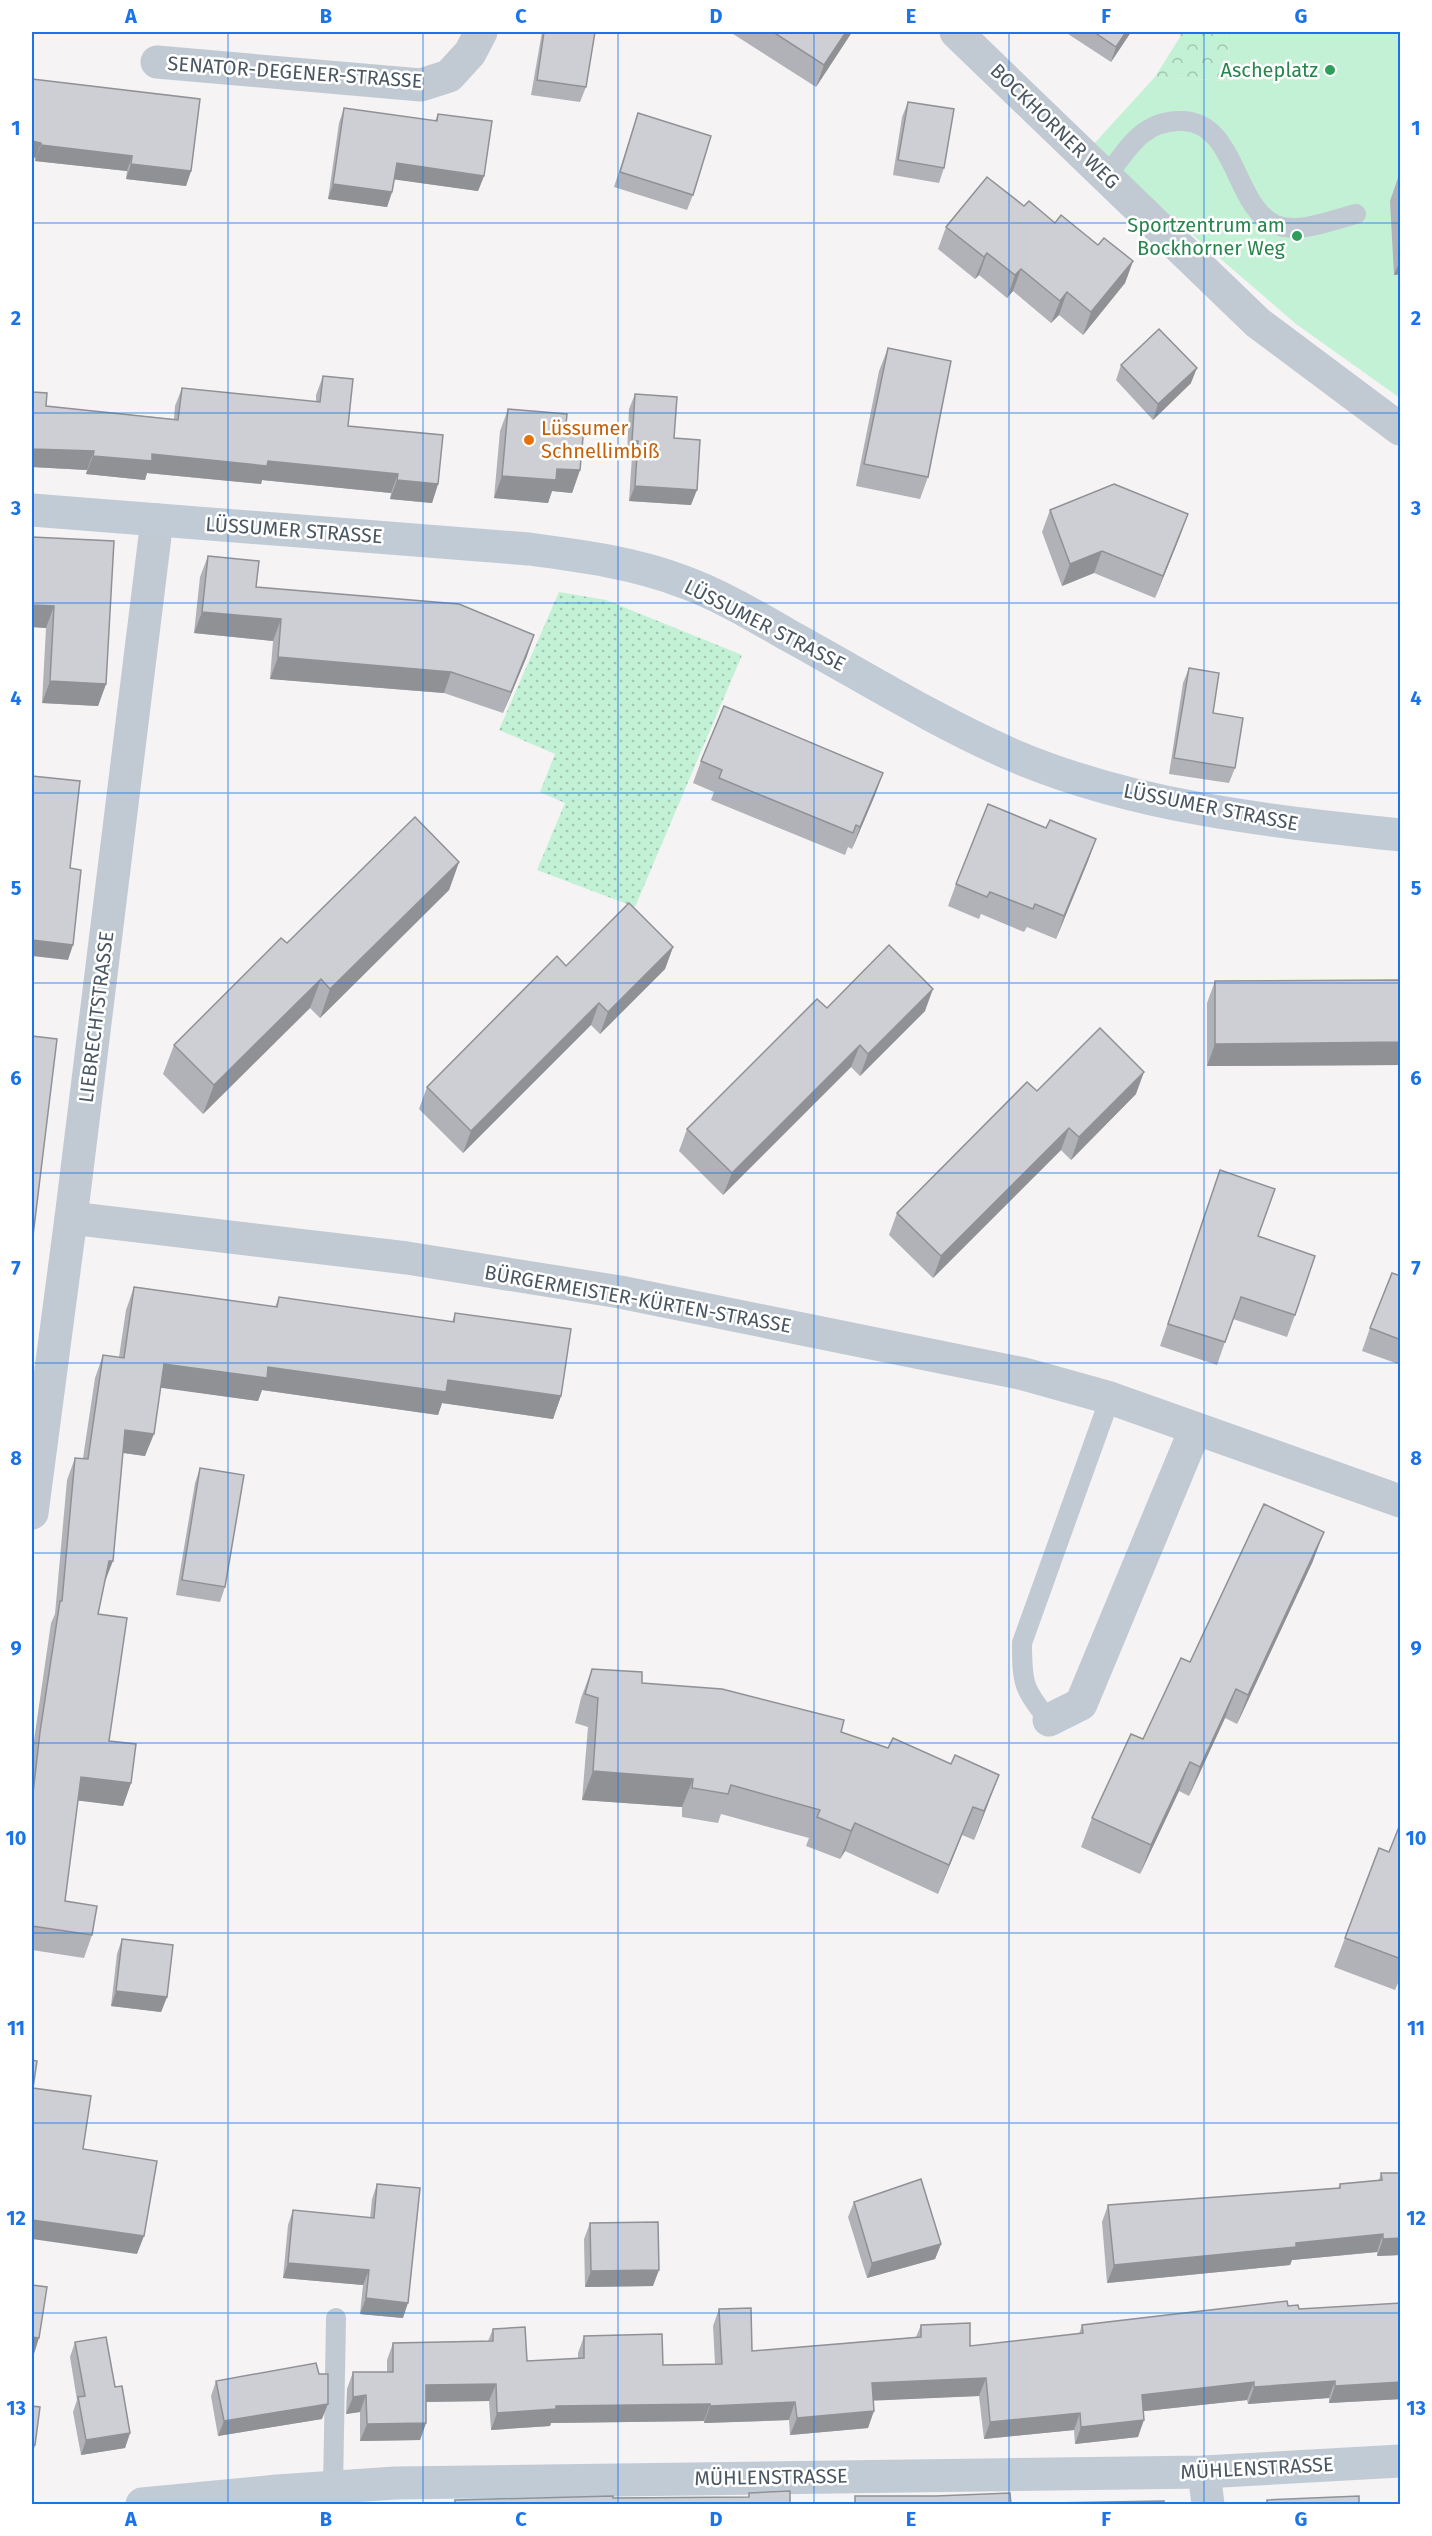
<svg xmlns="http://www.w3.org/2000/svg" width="1432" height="2536" font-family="'Fira Sans',sans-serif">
<defs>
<pattern id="grass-dots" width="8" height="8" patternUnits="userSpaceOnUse" patternTransform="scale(1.5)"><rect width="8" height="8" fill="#c3f1d5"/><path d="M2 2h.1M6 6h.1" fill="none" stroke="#a0c6b0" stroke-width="1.8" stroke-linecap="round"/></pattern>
<pattern id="forest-crowns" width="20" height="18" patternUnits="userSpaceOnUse" patternTransform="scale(1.5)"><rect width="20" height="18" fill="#c3f1d5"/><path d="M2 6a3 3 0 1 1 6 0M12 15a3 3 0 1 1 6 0" fill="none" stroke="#a0c6b0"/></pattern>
</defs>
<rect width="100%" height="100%" fill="#f5f3f3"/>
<!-- grass -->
<polygon fill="url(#grass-dots)" points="559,592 606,600 742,655 635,907 537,870 565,803 540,792 555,754 499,730"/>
<!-- forest -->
<polygon fill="url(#forest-crowns)" points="1179,32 1226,32 1232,81 1155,77 1180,37"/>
<!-- pitch -->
<polygon fill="#c3f1d5" points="1226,32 1400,32 1400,398 1296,324 1091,147 1155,77 1232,81"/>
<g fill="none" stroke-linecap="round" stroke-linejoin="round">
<!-- lane -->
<g stroke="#c1cad2" stroke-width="20">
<path d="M 1107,176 C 1128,148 1144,119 1183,121 C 1237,123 1234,208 1276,225 C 1300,234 1332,220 1356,214"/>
<path d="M 1049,1720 C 1023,1690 1022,1682 1022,1643 L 1110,1398"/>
<polyline points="333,2488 336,2318"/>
</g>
<!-- street -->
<g stroke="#c1cad2" stroke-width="33">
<polyline points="956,32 1258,323 1400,429"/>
<polyline points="157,62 421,85 449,76 470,53 481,32"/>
<polyline points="71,1218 407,1258 620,1292 1024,1374 1110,1398 1400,1501"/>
<polyline points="32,1513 71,1218 157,520"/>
<polyline points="1049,1720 1081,1704 1195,1430"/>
<polyline points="1204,2472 1208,2504"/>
</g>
<!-- secondary -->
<g stroke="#c1cbd6" stroke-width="33">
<path d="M 32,510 L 529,549 C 582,556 635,563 684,582 C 720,595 755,616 788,635 C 861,675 933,720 1010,754 C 1133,807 1268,821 1400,835"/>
<polyline points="142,2504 277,2491 395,2483 1204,2472 1400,2461"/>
</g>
</g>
<!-- wall -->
<g fill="#b0b2b7">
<polygon points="542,32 595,32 586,87 580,102 531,95"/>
<polygon points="730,32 852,32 816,87"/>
<polygon points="1065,32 1131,32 1111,62"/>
<polygon points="32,79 191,171 186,186 126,179 127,171 35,161"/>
<polygon points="908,102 944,168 939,183 893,175 902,117"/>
<polygon points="344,108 435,121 438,114 484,176 478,191 394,179 392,192 387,207 328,199 339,123"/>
<polygon points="638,113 693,195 687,210 614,187"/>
<polygon points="1400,172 1401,274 1394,275 1390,201"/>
<polygon points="1024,206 1098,245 1133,261 1125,283 1083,335 1059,315 1051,323 1013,291 1007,298 979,275 975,279 938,249 946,227"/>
<polygon points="888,348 928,477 920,499 856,486 879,371"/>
<polygon points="32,362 33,392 46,406 174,419 175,406 182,388 316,402 316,395 323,376 348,426 438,484 432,503 390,499 391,493 262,480 261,484 147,473 145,480 86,474 87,470 32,467"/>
<polygon points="1121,365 1191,383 1153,420 1116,380"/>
<polygon points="635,394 691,505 629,501 632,456 627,456 629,409"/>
<polygon points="508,409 580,470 572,493 552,491 548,503 494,498 500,431"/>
<polygon points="1050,510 1180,536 1155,598 1094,573 1062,586 1042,532"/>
<polygon points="32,537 106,684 98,706 42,703 46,628 32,627"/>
<polygon points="208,556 256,587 527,656 503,713 444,693 270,679 273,641 194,633 200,577"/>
<polygon points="1189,668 1213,713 1235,768 1229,783 1169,774 1183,683"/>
<polygon points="701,761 883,773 875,795 852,849 848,847 845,855 711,800 714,792 693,783"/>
<polygon points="1046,828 1096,839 1088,861 1056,939 1027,927 1024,932 981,914 979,919 948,906 956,884"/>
<polygon points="459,862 449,890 320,1018 310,1008 203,1114 163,1074 174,1045 287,943"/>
<polygon points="673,947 665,969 600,1034 591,1025 463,1153 419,1109 427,1087 566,966"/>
<polygon points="1401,980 1401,1065 1207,1066 1207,1003 1215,981"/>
<polygon points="827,1008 925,1011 860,1076 851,1067 723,1195 679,1151 687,1129"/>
<polygon points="1037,1091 1136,1094 1071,1160 1061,1150 933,1278 889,1235 897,1213"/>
<polygon points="1220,1170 1258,1236 1295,1315 1287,1337 1233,1319 1217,1365 1160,1346"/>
<polygon points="1401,1276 1401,1365 1362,1351 1370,1328"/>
<polygon points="134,1287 275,1307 279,1297 452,1322 455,1313 561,1396 553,1419 442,1403 438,1415 262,1390 258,1401 160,1387 145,1456 123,1453 104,1584 98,1614 109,1741 131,1783 123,1806 78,1800 65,1901 92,1935 84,1958 32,1950 32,1754 51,1623 55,1614 67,1480 75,1458 83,1458 95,1378 103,1355 119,1357 126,1310"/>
<polygon points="200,1468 225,1587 220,1602 176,1595 195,1483"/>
<polygon points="1313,1561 1237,1724 1225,1718 1189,1796 1179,1791 1140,1874 1081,1847 1092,1818 1143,1739 1190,1662"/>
<polygon points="592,1669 642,1683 841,1732 988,1804 974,1840 962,1835 938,1894 845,1851 840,1859 806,1846 809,1838 721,1814 718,1823 682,1817 682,1807 582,1800 588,1727 575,1723 581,1698"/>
<polygon points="1401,1822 1401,1976 1395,1990 1334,1967 1345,1938 1389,1852"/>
<polygon points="122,1939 167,1997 161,2012 111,2006 117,1954"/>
<polygon points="1381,2173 1401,2173 1401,2255 1377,2256 1377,2252 1292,2260 1290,2265 1107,2283 1102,2222 1108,2205 1338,2188 1340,2184 1379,2180"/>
<polygon points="377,2184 403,2318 360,2314 363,2285 283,2278 288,2225 293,2210 370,2218 372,2199"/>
<polygon points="854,2202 941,2244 935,2259 867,2278 848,2217"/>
<polygon points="590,2223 653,2286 585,2287 584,2239"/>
<polygon points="1401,2303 1401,2399 1384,2400 1329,2403 1329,2398 1248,2404 1247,2400 1144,2411 1138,2437 1075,2444 1074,2430 984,2439 979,2396 874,2400 868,2428 790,2435 789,2420 704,2423 704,2421 551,2423 550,2426 491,2430 489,2401 426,2402 426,2423 420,2440 360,2441 360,2412 346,2414 347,2389 353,2372 387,2372 387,2360 393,2343 488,2341 493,2329 527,2361 578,2359 578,2353 584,2336 663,2365 715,2364 713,2326 719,2309 752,2351 916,2337 921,2325 970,2346 1079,2334 1082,2325 1288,2306 1299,2309"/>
<polygon points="75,2342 115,2387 130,2433 125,2448 81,2455 73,2412 77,2400 70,2357"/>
<polygon points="216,2381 322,2419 218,2436 211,2396"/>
</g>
<!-- shaded-wall -->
<g fill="#909195">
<polygon points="846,32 852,32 816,87 824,65"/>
<polygon points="1126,32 1131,32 1111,62 1116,47"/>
<polygon points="32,141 41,143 36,158 32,157"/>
<polygon points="41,145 132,156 127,171 35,161"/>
<polygon points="397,163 484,176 478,191 391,179"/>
<polygon points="131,164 191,171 186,186 126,179"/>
<polygon points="333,184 392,192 387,207 328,199"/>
<polygon points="987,253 979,275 975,279 984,257"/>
<polygon points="1401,258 1401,274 1394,275"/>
<polygon points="1133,261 1125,283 1083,335 1091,312"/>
<polygon points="1021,269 1013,291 1007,298 1015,275"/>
<polygon points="1067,292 1059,315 1051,323 1060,301"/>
<polygon points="1197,368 1191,383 1153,420 1158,404"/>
<polygon points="632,441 638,441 632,456 627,456"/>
<polygon points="32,449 94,451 87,470 32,467"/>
<polygon points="152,454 268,461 398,474 391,493 262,480 261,484 147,473 145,480 86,474 93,456"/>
<polygon points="557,469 580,470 572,493 552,491 548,503 494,498 502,476"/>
<polygon points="397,480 438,484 432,503 390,499"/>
<polygon points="635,486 697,490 691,505 629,501"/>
<polygon points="1188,514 1180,536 1155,598 1163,576"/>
<polygon points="1102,551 1094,573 1062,586 1070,564"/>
<polygon points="32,605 54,606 46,628 32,627"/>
<polygon points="202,612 281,619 273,641 194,633"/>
<polygon points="534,635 527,656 503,713 511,692"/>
<polygon points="278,657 451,672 444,693 270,679"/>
<polygon points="50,681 106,684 98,706 42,703"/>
<polygon points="883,773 875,795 852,849 860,827"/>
<polygon points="1096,839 1088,861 1056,939 1064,916"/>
<polygon points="459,862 449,890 320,1018 330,989"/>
<polygon points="32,940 73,945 68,960 32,956"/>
<polygon points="673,947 665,969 600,1034 608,1012"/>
<polygon points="321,979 310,1008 203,1114 214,1085"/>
<polygon points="933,989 925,1011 860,1076 868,1054"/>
<polygon points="599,1003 591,1025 463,1153 471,1131"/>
<polygon points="1401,1042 1401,1065 1207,1066 1215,1044"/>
<polygon points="860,1045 851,1067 723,1195 732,1173"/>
<polygon points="1144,1072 1136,1094 1071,1160 1079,1137"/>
<polygon points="1069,1128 1061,1150 933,1278 941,1256"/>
<polygon points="164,1364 268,1367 448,1380 561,1396 553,1419 442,1403 438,1415 262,1390 258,1401 155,1387"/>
<polygon points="125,1430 154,1434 145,1456 117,1452"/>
<polygon points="1324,1532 1313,1561 1237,1724 1248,1695"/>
<polygon points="109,1561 113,1561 104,1584 101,1584"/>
<polygon points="1236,1689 1225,1718 1189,1796 1200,1767"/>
<polygon points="1190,1762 1179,1791 1140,1874 1151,1845"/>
<polygon points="593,1771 693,1779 682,1807 582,1800"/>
<polygon points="999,1775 988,1804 974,1840 984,1811"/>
<polygon points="81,1777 131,1783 123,1806 73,1800"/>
<polygon points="973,1807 962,1835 938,1894 949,1865"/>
<polygon points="855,1823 845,1851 840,1859 851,1831"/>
<polygon points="116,1991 167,1997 161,2012 111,2006"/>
<polygon points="32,2220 144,2236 137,2254 32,2239"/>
<polygon points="1383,2234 1377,2252 1292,2260 1290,2265 1107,2283 1114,2265 1296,2243"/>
<polygon points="1401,2238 1401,2255 1377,2256 1383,2239"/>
<polygon points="941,2244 935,2259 867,2278 872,2263"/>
<polygon points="288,2263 369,2270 363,2285 283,2278"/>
<polygon points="659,2270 653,2286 585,2287 591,2271"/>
<polygon points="366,2298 408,2303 403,2318 360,2314"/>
<polygon points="32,2337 39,2338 34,2354 32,2353"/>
<polygon points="986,2378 979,2396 866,2401 872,2383"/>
<polygon points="1335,2381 1329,2398 1248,2404 1254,2387"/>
<polygon points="1254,2382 1247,2400 1136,2412 1142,2395"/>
<polygon points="1390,2382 1401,2382 1401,2399 1384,2400 1329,2403 1335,2386"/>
<polygon points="496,2384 489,2401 419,2402 426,2385"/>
<polygon points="366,2395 360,2412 346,2414 353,2397"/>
<polygon points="795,2402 789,2420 704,2423 710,2406"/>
<polygon points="328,2404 322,2419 218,2436 224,2421"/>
<polygon points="710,2404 704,2421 551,2423 550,2426 491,2430 497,2413 556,2406"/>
<polygon points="874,2411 868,2428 790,2435 797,2418"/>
<polygon points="1080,2413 1074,2430 984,2439 990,2422"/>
<polygon points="1144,2420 1138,2437 1075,2444 1081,2427"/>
<polygon points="426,2423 420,2440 360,2441 367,2424"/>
<polygon points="130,2433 125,2448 81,2455 86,2440"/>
<polygon points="32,2445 35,2445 32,2456"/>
</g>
<!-- building -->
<g fill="#cdcfd5" stroke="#909195" stroke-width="1.5">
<polygon points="544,32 595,32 586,87 537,80"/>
<polygon points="773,32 846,32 824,65"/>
<polygon points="1094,32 1126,32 1116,47"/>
<polygon points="32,79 200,99 191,171 131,164 132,156 41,145 41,143 32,141"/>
<polygon points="908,102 954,109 944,168 898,160"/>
<polygon points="344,108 437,121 438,114 492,121 484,176 397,163 392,192 333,184"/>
<polygon points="638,113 711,136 693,195 620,172"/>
<polygon points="987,177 1024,206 1029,201 1055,223 1061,215 1098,245 1104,238 1133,261 1091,312 1067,292 1060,301 1021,269 1015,275 987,253 984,257 946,227"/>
<polygon points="1159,329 1197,368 1158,404 1121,365"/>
<polygon points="888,348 951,361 928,477 864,464"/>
<polygon points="32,362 33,362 33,392 47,393 46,406 178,420 182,388 320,402 323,376 353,379 348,426 443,435 438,484 397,480 398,474 268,461 267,466 152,454 152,461 93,456 94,451 32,449"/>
<polygon points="635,394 677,397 674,438 700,440 697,490 635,486 638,441 632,441"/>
<polygon points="508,409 567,414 566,424 584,426 580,470 557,469 556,480 502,476"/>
<polygon points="1114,484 1188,514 1163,576 1102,551 1070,564 1050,510"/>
<polygon points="32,537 114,541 106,684 50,681 54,606 32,605"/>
<polygon points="208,556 259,561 256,587 459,604 534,635 511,692 451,672 278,657 281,619 202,612"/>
<polygon points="1189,668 1219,673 1213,713 1243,718 1235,768 1174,758"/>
<polygon points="724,706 883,773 860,827 856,825 853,833 719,778 722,770 701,761"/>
<polygon points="32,776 80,781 70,868 81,870 73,945 32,940"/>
<polygon points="988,804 1046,828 1050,820 1096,839 1064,916 1035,904 1033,909 990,892 987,897 956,884"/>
<polygon points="415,817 459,862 330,989 321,979 214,1085 174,1045 281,938 287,943"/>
<polygon points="629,903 673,947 608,1012 599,1003 471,1131 427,1087 557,956 566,966"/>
<polygon points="889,945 933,989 868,1054 860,1045 732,1173 687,1129 817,999 827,1008"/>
<polygon points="1401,980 1401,1042 1215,1044 1215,981"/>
<polygon points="1100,1028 1144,1072 1079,1137 1069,1128 941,1256 897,1213 1027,1082 1037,1091"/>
<polygon points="32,1036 57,1039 32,1244"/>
<polygon points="1220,1170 1275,1189 1258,1236 1315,1256 1295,1315 1241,1297 1225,1342 1168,1324"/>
<polygon points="1392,1273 1401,1276 1401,1340 1370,1328"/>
<polygon points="134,1287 277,1307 279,1297 454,1322 455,1313 571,1329 561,1396 448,1380 446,1392 268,1367 267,1378 164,1364 154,1434 125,1430 113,1561 109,1561 98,1614 127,1618 109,1741 136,1744 131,1783 81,1777 65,1901 97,1906 92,1935 32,1926 32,1802 40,1732 60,1601 62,1601 75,1458 88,1459 103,1355 124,1358"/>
<polygon points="200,1468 244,1475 225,1587 182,1580"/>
<polygon points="1264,1504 1324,1532 1248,1695 1236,1689 1200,1767 1190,1762 1151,1845 1092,1818 1131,1734 1143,1739 1181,1658 1190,1662"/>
<polygon points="592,1669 642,1672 642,1683 722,1689 844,1720 841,1732 888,1748 893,1738 951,1764 955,1755 999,1775 984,1811 973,1807 949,1865 855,1823 851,1831 817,1817 820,1810 731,1785 728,1794 692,1788 693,1779 593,1771 598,1698 585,1694"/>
<polygon points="1401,1822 1401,1959 1345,1938 1379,1848 1389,1852"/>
<polygon points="122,1939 173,1945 167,1997 116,1991"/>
<polygon points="32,2060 37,2061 33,2088 91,2096 83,2149 157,2161 144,2236 32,2220"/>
<polygon points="1381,2173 1401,2173 1401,2238 1383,2239 1383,2234 1296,2243 1296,2247 1114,2265 1108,2205 1340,2188 1340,2184 1382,2180"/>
<polygon points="921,2179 941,2244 872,2263 854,2202"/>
<polygon points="377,2184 420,2188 408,2303 366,2298 369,2270 288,2263 293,2210 374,2218"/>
<polygon points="658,2222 659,2270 591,2271 590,2223"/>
<polygon points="32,2285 47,2287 39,2338 32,2337"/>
<polygon points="1287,2301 1288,2306 1298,2305 1299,2309 1401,2303 1401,2382 1335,2386 1335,2381 1254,2387 1254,2382 1142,2395 1144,2420 1081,2427 1080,2413 990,2422 986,2378 872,2383 874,2411 797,2418 795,2402 710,2406 710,2404 556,2406 556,2409 497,2413 496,2384 426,2385 426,2423 367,2424 366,2395 353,2397 353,2372 393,2372 393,2343 493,2341 493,2329 525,2327 527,2361 584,2358 584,2336 662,2334 663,2365 722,2364 719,2309 751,2308 752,2351 921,2337 921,2325 970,2323 970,2346 1083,2333 1082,2325"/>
<polygon points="106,2337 115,2387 122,2386 130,2433 86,2440 78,2397 85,2396 75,2342"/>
<polygon points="316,2363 319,2374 328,2374 328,2404 224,2421 216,2381"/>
<polygon points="32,2406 40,2407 35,2445 32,2445"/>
<polygon points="790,2491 790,2505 455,2505 455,2500 613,2496 613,2498 749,2497 749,2493"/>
<polygon points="1010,2493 1011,2505 855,2505 855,2496 936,2496"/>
<polygon points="1359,2496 1359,2505 1267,2505 1267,2500"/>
<polygon points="1164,2501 1164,2505 1049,2505 1049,2503"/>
</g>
<!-- grid -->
<path fill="none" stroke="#1a73e8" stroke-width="1.5" stroke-opacity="0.55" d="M 228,32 L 228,2504M 423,32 L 423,2504M 618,32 L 618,2504M 814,32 L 814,2504M 1009,32 L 1009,2504M 1204,32 L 1204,2504M 32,223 L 1400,223M 32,413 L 1400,413M 32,603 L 1400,603M 32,793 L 1400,793M 32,983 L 1400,983M 32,1173 L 1400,1173M 32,1363 L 1400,1363M 32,1553 L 1400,1553M 32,1743 L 1400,1743M 32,1933 L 1400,1933M 32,2123 L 1400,2123M 32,2313 L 1400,2313"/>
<!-- markers -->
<g fill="#2e9e5b" stroke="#fff" stroke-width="2">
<circle cx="1330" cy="70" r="6"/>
<circle cx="1297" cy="236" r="6"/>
</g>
<circle fill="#e8710a" stroke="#fff" stroke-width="2" cx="529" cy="440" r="6"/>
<g text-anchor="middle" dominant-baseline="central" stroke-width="5" stroke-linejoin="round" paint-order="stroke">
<!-- leisure labels -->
<g font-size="20" fill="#27864d" stroke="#fff" text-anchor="end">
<text x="1318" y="70">Ascheplatz</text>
<text x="1285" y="225">Sportzentrum am<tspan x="1285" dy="23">Bockhorner Weg</tspan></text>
</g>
<!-- street labels -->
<g font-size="20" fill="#4a5661" stroke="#fff">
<text transform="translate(295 72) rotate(4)">SENATOR-DEGENER-STRASSE</text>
<text transform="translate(1055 126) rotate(44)">BOCKHORNER WEG</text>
<text transform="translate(294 530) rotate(4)">LÜSSUMER STRASSE</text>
<text transform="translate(765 625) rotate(27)">LÜSSUMER STRASSE</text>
<text transform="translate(1211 807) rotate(11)">LÜSSUMER STRASSE</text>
<text transform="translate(96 1017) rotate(-83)">LIEBRECHTSTRASSE</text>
<text transform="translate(638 1299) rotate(10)">BÜRGERMEISTER-KÜRTEN-STRASSE</text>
<text transform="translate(1257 2468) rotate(-3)">MÜHLENSTRASSE</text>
<text transform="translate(771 2477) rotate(-1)">MÜHLENSTRASSE</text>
</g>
<!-- food labels -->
<g font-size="20" fill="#c56008" stroke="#fff" text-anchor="start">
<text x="541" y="428">Lüssumer<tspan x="541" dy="23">Schnellimbiß</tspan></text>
</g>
</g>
<!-- border -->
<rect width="1432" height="2536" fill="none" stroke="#ffffff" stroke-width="66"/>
<rect x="33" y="33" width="1366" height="2470" fill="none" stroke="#1a73e8" stroke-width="2"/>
<g font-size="20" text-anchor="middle" font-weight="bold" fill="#1a73e8">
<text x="131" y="23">A</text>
<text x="326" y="23">B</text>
<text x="521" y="23">C</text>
<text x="716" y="23">D</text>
<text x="911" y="23">E</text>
<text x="1106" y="23">F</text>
<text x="1301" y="23">G</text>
<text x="16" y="135">1</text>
<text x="1416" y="135">1</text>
<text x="16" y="325">2</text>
<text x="1416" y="325">2</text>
<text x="16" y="515">3</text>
<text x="1416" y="515">3</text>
<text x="16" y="705">4</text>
<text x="1416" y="705">4</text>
<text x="16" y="895">5</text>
<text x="1416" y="895">5</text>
<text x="16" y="1085">6</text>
<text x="1416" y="1085">6</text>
<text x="16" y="1275">7</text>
<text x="1416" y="1275">7</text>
<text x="16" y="1465">8</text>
<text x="1416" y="1465">8</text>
<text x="16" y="1655">9</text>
<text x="1416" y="1655">9</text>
<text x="16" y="1845">10</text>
<text x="1416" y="1845">10</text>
<text x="16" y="2035">11</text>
<text x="1416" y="2035">11</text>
<text x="16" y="2225">12</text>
<text x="1416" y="2225">12</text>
<text x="16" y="2415">13</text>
<text x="1416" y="2415">13</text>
<text x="131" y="2526">A</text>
<text x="326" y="2526">B</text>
<text x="521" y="2526">C</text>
<text x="716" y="2526">D</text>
<text x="911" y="2526">E</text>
<text x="1106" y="2526">F</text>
<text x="1301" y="2526">G</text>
</g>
</svg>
